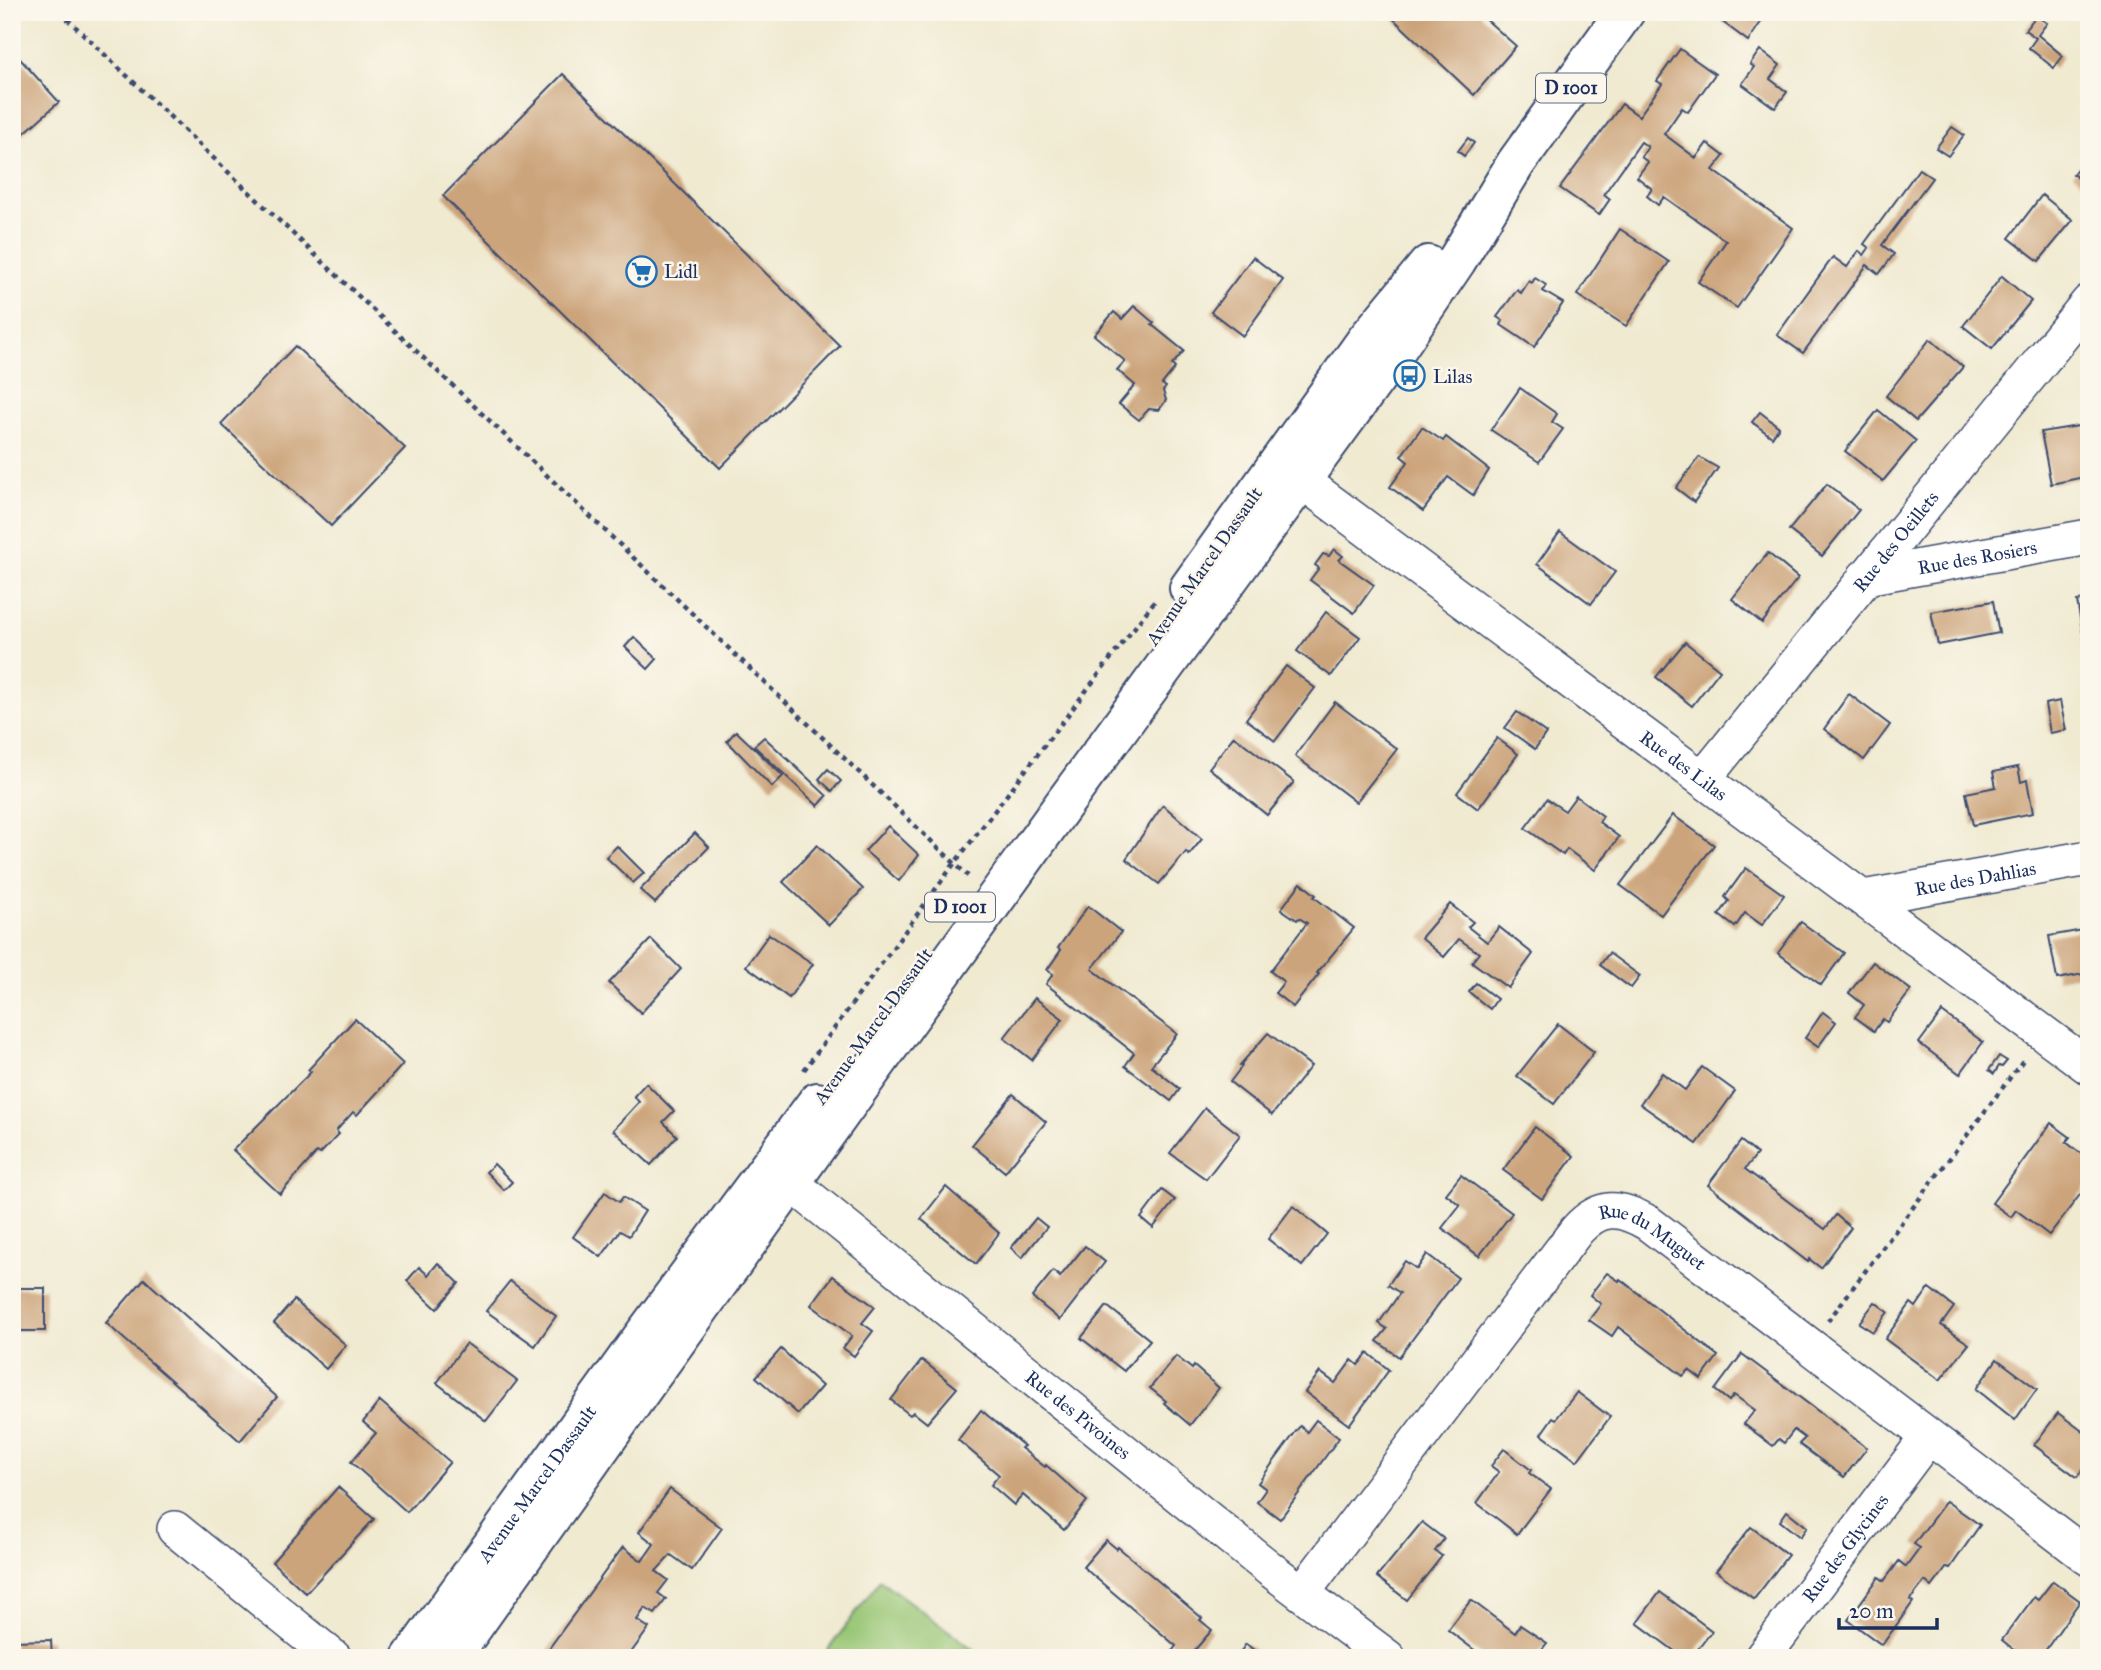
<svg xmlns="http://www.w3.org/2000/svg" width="2101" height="1670" font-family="'IM FELL Great Primer',serif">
<rect width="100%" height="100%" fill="#fbf7ec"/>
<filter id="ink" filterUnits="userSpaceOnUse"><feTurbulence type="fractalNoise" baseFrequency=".0143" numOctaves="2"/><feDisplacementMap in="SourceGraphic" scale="14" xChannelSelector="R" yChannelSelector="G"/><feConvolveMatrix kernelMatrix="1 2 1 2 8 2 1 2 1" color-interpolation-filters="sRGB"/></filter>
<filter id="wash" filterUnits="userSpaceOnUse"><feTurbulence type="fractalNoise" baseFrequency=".00686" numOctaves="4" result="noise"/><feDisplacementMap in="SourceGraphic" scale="28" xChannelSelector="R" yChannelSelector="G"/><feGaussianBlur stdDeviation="1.57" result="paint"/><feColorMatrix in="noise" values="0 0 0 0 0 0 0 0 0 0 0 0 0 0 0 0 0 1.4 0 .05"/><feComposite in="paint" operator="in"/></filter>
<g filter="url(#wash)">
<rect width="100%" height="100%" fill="#f0ead1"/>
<!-- green -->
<polygon fill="#98c674" stroke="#5a7a69" stroke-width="2" points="880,1580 985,1658 822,1658"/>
<g id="blocks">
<!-- building -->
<g fill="#cca47c">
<polygon points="1386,12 1481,12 1481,15 1516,46 1474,95"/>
<polygon points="1716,12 1768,12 1748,41 1713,15"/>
<polygon points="2036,16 2047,23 2038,35 2063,56 2054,68 2029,48 2036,38 2025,30"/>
<polygon points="1680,49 1715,74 1688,112 1682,108 1664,134 1696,158 1707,143 1724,156 1713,170 1793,228 1737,308 1698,282 1726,241 1664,197 1658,205 1647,196 1652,189 1637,177 1648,162 1641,157 1648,147 1641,142 1604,194 1610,199 1599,215 1560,188 1622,104 1639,116 1662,84 1657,81"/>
<polygon points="12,50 59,102 12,144"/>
<polygon points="1760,50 1780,65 1770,79 1787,92 1775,108 1742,84 1754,67 1750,64"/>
<polygon points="563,74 840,346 720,468 443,196"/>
<polygon points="1952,127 1964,135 1948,156 1936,148"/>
<polygon points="1468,138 1474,143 1464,156 1458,151"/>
<polygon points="2089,154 2089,188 2073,174"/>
<polygon points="1919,169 1932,178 1882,245 1894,254 1879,274 1867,265 1803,353 1777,335 1833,257 1847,267 1859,251 1864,255 1869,248 1864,244"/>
<polygon points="2042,195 2073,220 2039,261 2009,238"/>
<polygon points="1620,229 1669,262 1626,326 1577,295"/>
<polygon points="1253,257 1283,280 1243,336 1211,312"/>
<polygon points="2002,276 2031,301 1992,349 1963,326"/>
<polygon points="1535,278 1546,285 1543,291 1563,303 1534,347 1501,325 1503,321 1497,317 1517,290 1521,293 1529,281 1532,283"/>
<polygon points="1134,306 1154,323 1152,325 1184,351 1172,365 1175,368 1162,384 1166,387 1163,391 1166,400 1159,410 1149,409 1139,420 1119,404 1135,385 1117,370 1125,361 1094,335 1114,312 1122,319"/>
<polygon points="1930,339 1963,367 1916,421 1886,396"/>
<polygon points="295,346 405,448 331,526 221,424"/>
<polygon points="1520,388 1557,414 1552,422 1563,429 1539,462 1491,430"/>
<polygon points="1878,410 1916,441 1883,481 1845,451"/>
<polygon points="1760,412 1779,427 1772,437 1752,422"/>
<polygon points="2085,425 2089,447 2089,476 2051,484 2041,432"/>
<polygon points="1422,427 1443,441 1446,437 1489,470 1473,495 1448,477 1423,511 1390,487 1408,462 1401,456"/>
<polygon points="1699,457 1718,468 1694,502 1676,488"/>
<polygon points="1827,484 1859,510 1822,556 1789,530"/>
<polygon points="1560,532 1615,572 1591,604 1537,564"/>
<polygon points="1334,549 1343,556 1339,560 1374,585 1354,613 1310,580 1319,568 1315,565 1323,554 1329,556"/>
<polygon points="1768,553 1798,578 1762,623 1732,599"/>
<polygon points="2089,599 2089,656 2087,656 2077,601"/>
<polygon points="1993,601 1999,633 1938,645 1931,612"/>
<polygon points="1326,612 1360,637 1331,676 1297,651"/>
<polygon points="634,637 657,659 648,669 625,647"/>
<polygon points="1685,642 1720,670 1692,706 1656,677"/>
<polygon points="1286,666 1315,688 1275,741 1246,719"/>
<polygon points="1849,694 1890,725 1864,760 1824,729"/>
<polygon points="2060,701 2066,730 2050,733 2045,704"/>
<polygon points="1335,702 1397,749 1356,802 1295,756"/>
<polygon points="1517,712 1546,733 1535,749 1505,728"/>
<polygon points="736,731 783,776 772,787 727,741"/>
<polygon points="1234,736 1294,782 1267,815 1209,768"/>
<polygon points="764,737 827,796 818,806 754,746"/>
<polygon points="1497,738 1518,754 1478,809 1457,793"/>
<polygon points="2018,767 2021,782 2027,780 2033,813 1973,825 1966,793 1996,787 1993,772"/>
<polygon points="828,769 841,781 832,791 819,779"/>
<polygon points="1576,796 1603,816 1599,822 1619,837 1595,870 1567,849 1563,855 1525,828 1547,799 1565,811"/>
<polygon points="1163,805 1202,839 1189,855 1186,852 1159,884 1126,859"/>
<polygon points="1673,815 1714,845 1661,915 1620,885"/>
<polygon points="888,826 919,855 899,881 865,851"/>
<polygon points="695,833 709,847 655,903 640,890"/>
<polygon points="817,845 863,889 829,925 783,882"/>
<polygon points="617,846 644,873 633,883 606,857"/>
<polygon points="1746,868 1784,895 1762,925 1745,913 1735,927 1719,915 1729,901 1725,897"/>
<polygon points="1301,883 1316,895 1314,897 1354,928 1317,973 1319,974 1293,1007 1275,993 1284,982 1270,971 1307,923 1299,918 1297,920 1281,909"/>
<polygon points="1450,904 1473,922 1468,927 1487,942 1499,927 1533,954 1508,988 1472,962 1479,953 1459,939 1444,957 1421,938"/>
<polygon points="1088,906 1121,932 1092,969 1177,1034 1151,1066 1180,1089 1171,1101 1125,1066 1134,1053 1046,984 1053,974 1047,970 1061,950 1058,948"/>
<polygon points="1801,922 1844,953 1821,985 1778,953"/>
<polygon points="2089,929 2089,973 2057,979 2049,936"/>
<polygon points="769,934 813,964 789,998 746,966"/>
<polygon points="651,939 681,969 641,1013 609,983"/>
<polygon points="1609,953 1640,976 1631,988 1600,965"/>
<polygon points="1873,962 1911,990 1887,1022 1883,1019 1874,1031 1855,1017 1864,1005 1849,993"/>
<polygon points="1476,983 1497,999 1490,1009 1469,992"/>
<polygon points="1035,998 1063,1019 1032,1060 1004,1038"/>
<polygon points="1823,1012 1836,1022 1818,1047 1805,1038"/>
<polygon points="1942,1012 1983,1042 1960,1074 1919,1043"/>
<polygon points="355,1019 403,1064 357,1115 353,1112 336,1131 339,1134 320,1154 317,1152 280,1194 233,1150 311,1072 308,1070"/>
<polygon points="1558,1024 1594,1052 1554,1104 1517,1076"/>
<polygon points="1268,1033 1311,1066 1272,1115 1230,1082 1242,1066 1240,1065"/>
<polygon points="1999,1056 2007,1061 2002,1067 1999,1066 1994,1074 1989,1070"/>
<polygon points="1702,1067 1735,1091 1697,1144 1640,1104 1662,1073 1685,1090"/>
<polygon points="646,1083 674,1111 663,1122 677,1136 651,1165 613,1130 639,1102 634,1096"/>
<polygon points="1013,1094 1046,1122 1005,1172 972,1145"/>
<polygon points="1205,1108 1240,1135 1206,1179 1170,1153"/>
<polygon points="2051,1123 2070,1137 2066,1142 2089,1160 2089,1183 2049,1235 2016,1210 2011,1217 1992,1203"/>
<polygon points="1535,1127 1574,1156 1542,1199 1503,1170"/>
<polygon points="1741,1141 1757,1154 1745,1169 1825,1229 1836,1215 1851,1228 1821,1268 1809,1259 1808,1262 1708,1185"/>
<polygon points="494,1164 512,1182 504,1190 486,1172"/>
<polygon points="1461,1175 1512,1213 1479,1256 1442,1228 1460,1205 1446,1194"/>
<polygon points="946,1187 999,1233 976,1264 921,1219"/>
<polygon points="1162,1190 1175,1200 1153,1228 1141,1218"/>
<polygon points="605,1192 619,1202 623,1197 645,1211 629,1236 620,1231 601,1257 573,1237"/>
<polygon points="1293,1206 1327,1234 1302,1266 1268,1239"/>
<polygon points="1036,1218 1047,1227 1022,1258 1011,1248"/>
<polygon points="1085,1246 1105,1262 1060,1320 1032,1297 1053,1271 1060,1277"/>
<polygon points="1427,1254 1458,1278 1399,1357 1377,1341 1387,1329 1379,1323 1400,1293 1388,1285 1405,1261 1417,1269"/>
<polygon points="438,1263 459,1283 437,1309 407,1281 419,1267 428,1275"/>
<polygon points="1607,1273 1619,1281 1620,1279 1718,1356 1701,1379 1689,1370 1683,1376 1618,1327 1612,1336 1589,1320 1601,1304 1590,1295"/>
<polygon points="833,1276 875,1307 862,1323 873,1331 854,1356 843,1348 852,1336 811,1305"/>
<polygon points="144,1279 277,1397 240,1441 106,1323"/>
<polygon points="510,1281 556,1316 535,1346 486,1311"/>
<rect x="12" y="1288" width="33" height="43"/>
<polygon points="1929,1288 1954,1307 1941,1325 1969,1344 1940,1380 1885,1339 1911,1303 1916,1307"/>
<polygon points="294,1300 346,1345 326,1369 274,1323"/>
<polygon points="1875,1302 1888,1312 1873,1332 1859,1323"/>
<polygon points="1107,1306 1150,1340 1124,1371 1081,1338"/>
<polygon points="466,1343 517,1381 486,1421 437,1383"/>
<polygon points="781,1349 822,1386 798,1414 756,1377"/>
<polygon points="1368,1353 1389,1370 1349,1425 1305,1392 1320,1372 1335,1383 1352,1360 1358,1365"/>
<polygon points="1742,1354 1867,1448 1844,1477 1799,1444 1805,1438 1794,1430 1784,1443 1779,1439 1773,1446 1744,1424 1755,1410 1734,1395 1729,1401 1715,1390"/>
<polygon points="1176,1356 1192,1369 1194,1366 1219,1388 1190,1425 1164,1403 1166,1401 1150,1388"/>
<polygon points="1997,1359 2037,1389 2015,1420 1976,1389"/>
<polygon points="922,1360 957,1388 927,1423 913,1412 910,1415 891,1400"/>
<polygon points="1577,1392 1610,1417 1577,1461 1541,1434 1553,1417 1556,1419"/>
<polygon points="380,1401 450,1462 407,1512 351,1462 376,1433 363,1422"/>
<polygon points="981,1410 1024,1446 1021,1448 1045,1467 1046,1465 1087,1501 1064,1530 1023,1495 1014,1505 991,1485 999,1475 958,1440"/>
<polygon points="2058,1413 2089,1436 2089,1461 2077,1477 2034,1445"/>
<polygon points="1316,1420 1339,1438 1280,1519 1257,1502 1266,1489 1258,1483 1300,1426 1307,1432"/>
<polygon points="1504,1449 1531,1470 1529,1473 1551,1489 1517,1534 1477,1503 1499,1472 1491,1466"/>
<polygon points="338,1487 374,1519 306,1593 272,1562"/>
<polygon points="670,1489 722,1528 692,1570 671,1555 656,1571 668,1580 658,1593 666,1599 655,1614 645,1608 637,1620 649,1628 627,1658 542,1658 623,1547 642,1561 654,1544 639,1532"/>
<polygon points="1946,1501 1980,1525 1950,1568 1947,1567 1932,1587 1925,1581 1910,1600 1913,1602 1882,1645 1848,1620 1879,1577 1884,1581 1899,1561 1906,1567 1920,1548 1914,1544"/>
<polygon points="1787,1511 1807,1527 1800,1537 1780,1521"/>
<polygon points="1422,1522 1444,1539 1435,1551 1442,1556 1407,1600 1377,1577"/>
<polygon points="1751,1527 1788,1555 1754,1599 1716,1571"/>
<polygon points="1106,1540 1117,1549 1118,1547 1202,1618 1200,1620 1212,1630 1188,1658 1167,1658 1176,1646 1083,1567"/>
<polygon points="2053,1581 2080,1601 2040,1658 2024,1658 2002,1640 2034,1597 2038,1600"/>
<polygon points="1660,1592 1712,1631 1691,1658 1684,1658 1637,1623"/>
<polygon points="1471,1600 1515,1633 1520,1625 1547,1643 1539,1653 1546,1658 1485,1658 1448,1630"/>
<polygon points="51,1640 52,1658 14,1658 14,1641"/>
<polygon points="1246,1644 1265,1658 1236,1658"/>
</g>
</g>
</g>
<g filter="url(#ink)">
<use href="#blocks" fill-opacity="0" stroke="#3b4b6f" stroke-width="2"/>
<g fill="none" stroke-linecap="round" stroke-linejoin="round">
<defs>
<g id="minor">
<path id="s1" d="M 1278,463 L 2089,1067"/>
<path id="s2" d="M 1865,577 L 2089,537"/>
<path id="s3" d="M 1703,779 L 2089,302"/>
<path id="s4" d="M 1863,898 L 2089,858"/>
<path id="s5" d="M 770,1166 L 1270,1569 L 1388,1658"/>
<polyline points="175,1529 334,1658"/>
<path id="s6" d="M 1302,1593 L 1577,1230 C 1600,1205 1619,1206 1648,1223 L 2089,1558"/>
<path id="s7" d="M 1762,1658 L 1928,1437"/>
</g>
<g id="major">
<polyline points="1189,588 1367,339 1428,265"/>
<path id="s8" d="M 411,1658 L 635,1347 L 817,1102"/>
<polyline points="451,1658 657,1368 1063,805 1390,359 1457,260 1516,163 1625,12"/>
</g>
</defs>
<!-- minor casing -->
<use href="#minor" stroke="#3b4b6f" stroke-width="38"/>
<!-- major casing -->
<use href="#major" stroke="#3b4b6f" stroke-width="42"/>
<!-- path -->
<g stroke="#3b4b6f" stroke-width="4.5" stroke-dasharray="5 5" stroke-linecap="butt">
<polyline points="60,12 968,876"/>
<polyline points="804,1070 954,864 1157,598"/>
<polyline points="1828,1321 2024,1059"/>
</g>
<!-- minor -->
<use href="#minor" stroke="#fff" stroke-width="35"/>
<!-- major -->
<use href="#major" stroke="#fff" stroke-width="38"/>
</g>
</g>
<!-- icons -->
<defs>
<symbol id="supermarket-ring" viewBox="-11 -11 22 22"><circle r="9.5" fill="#fbf7ec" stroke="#1f6fb2" stroke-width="1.5"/><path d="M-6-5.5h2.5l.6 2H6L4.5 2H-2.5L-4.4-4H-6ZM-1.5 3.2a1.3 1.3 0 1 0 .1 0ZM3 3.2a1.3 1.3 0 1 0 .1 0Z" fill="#1f6fb2"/></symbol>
<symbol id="bus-ring" viewBox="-11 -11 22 22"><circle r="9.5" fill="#fbf7ec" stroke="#1f6fb2" stroke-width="1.5"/><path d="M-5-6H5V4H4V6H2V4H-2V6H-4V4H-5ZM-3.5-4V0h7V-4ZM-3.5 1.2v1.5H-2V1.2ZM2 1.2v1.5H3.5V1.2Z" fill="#1f6fb2"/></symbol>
</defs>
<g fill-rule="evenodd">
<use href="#supermarket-ring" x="624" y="254" width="35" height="35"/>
<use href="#bus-ring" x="1392" y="358" width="35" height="35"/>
</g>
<g text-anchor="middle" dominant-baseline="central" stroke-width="5" stroke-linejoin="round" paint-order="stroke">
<!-- shield labels -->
<g fill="#fbf7ec" stroke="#5e6b89" stroke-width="2">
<rect x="1536" y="73.5" width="70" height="29" rx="5"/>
<rect x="925" y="892.5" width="70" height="29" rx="5"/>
</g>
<g font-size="18" font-weight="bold" fill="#1b2f5e">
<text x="1571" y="88">D 1001</text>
<text x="960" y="907">D 1001</text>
</g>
<!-- poi labels -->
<g font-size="19" fill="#1b2f5e" stroke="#fbf7ec" text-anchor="start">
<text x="664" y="271">Lidl</text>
<text x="1433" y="376">Lilas</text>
</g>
<!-- street labels -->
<g font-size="19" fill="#1b2f5e" stroke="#fbf7ec">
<text stroke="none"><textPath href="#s3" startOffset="306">Rue des Oeillets</textPath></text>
<text stroke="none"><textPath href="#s2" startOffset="114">Rue des Rosiers</textPath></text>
<text transform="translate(1204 566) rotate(-55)">Avenue Marcel Dassault</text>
<text stroke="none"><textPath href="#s1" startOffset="506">Rue des Lilas</textPath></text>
<text stroke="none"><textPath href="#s4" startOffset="114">Rue des Dahlias</textPath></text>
<text transform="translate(873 1026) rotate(-54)">Avenue Marcel Dassault</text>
<text stroke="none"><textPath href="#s6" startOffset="544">Rue du Muguet</textPath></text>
<text stroke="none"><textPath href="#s5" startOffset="396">Rue des Pivoines</textPath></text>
<text stroke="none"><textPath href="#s8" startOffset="215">Avenue Marcel Dassault</textPath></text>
<text stroke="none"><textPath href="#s7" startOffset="138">Rue des Glycines</textPath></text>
</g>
</g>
<!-- margin -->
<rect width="2101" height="1670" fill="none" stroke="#fbf7ec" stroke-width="42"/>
<!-- scale -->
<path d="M1839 1618v10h98v-10" fill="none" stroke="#1b2f5e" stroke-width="3.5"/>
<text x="1849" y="1618" font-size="21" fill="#1b2f5e" stroke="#fbf7ec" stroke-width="5" paint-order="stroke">20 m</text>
</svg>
